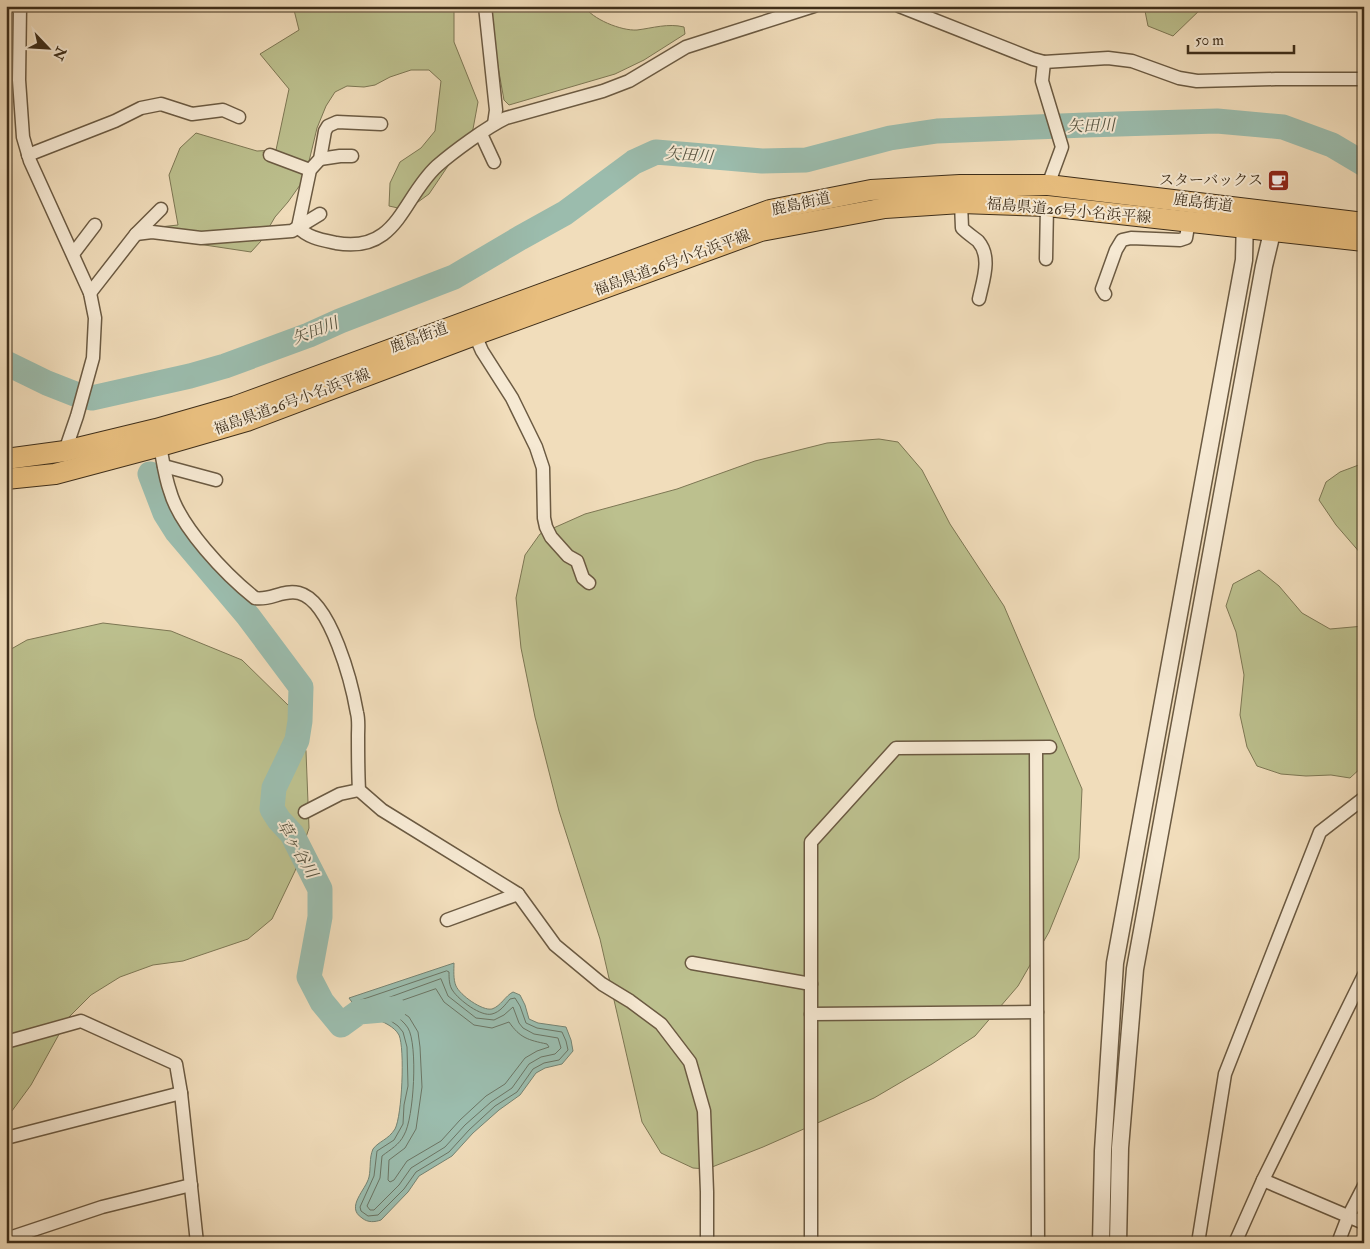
<svg xmlns="http://www.w3.org/2000/svg" width="1370" height="1249" font-family="'IM FELL Double Pica','Noto Serif JP',serif">
<rect width="100%" height="100%" fill="#f1ddbb"/>
<filter id="stains"><feTurbulence type="fractalNoise" baseFrequency=".004" numOctaves="4"/><feColorMatrix values="0 0 0 0 .2 0 0 0 0 .09 0 0 0 0 .02 0 0 0 .5 -.17"/></filter>
<radialGradient id="worn" r=".72"><stop offset=".6" stop-color="#630" stop-opacity="0"/><stop offset="1" stop-color="#630" stop-opacity=".3"/></radialGradient>
<!-- green -->
<g fill="#bcc08e" stroke="#7d7754">
<polygon points="293,6 454,6 454,42 478,102 473,129 429,194 407,210 389,206 390,183 400,162 421,148 435,131 441,81 429,70 411,70 390,77 375,85 364,87 347,86 335,92 326,106 317,128 305,178 288,202 275,217 261,241 251,252 165,239 150,228 178,225 169,175 180,148 196,133 257,151 276,150 289,89 260,54 299,30"/>
<path d="M 487,6 L 584,6 C 592,19 621,31 637,30 C 653,28 668,23 684,27 L 685,34 L 644,60 L 615,74 L 509,105 L 504,100 Z"/>
<polygon points="1144,6 1204,6 1173,36 1148,26"/>
<polygon points="879,439 898,442 922,470 950,524 1004,606 1082,789 1079,858 1049,932 1018,986 975,1036 932,1064 874,1098 763,1147 707,1169 693,1168 661,1153 642,1122 600,939 559,811 535,717 521,648 516,598 525,555 540,534 585,514 677,489 755,461 827,443"/>
<polygon points="1364,463 1364,566 1362,555 1336,525 1319,500 1326,482 1340,472"/>
<polygon points="1259,570 1279,586 1302,613 1330,629 1364,626 1364,765 1350,778 1331,775 1306,776 1281,774 1257,766 1247,747 1240,715 1244,675 1236,632 1226,606 1233,584"/>
<polygon points="103,623 171,631 242,660 289,706 306,751 309,828 295,871 272,919 248,939 183,961 153,965 120,977 91,995 68,1018 31,1085 6,1119 6,652 27,640"/>
</g>
<!-- water -->
<path fill="#9bbcad" stroke="#768372" d="M 454,963 C 454,970 453,979 456,986 C 460,995 482,1011 492,1009 C 501,1006 505,996 513,992 L 520,995 L 525,1005 L 529,1019 L 538,1023 L 566,1027 L 571,1040 L 573,1051 L 562,1064 L 545,1068 L 536,1073 L 520,1095 L 499,1110 L 473,1133 L 452,1156 L 419,1176 L 408,1192 L 381,1220 C 375,1222 368,1223 362,1218 C 345,1207 366,1190 369,1177 C 371,1168 369,1158 373,1149 C 379,1141 388,1140 395,1129 C 402,1116 405,1049 399,1035 C 394,1026 383,1022 374,1018 L 371,1018 L 366,1022 L 349,998 Z"/>
<g fill="none" stroke-linecap="round" stroke-linejoin="round">
<!-- shore -->
<g stroke="#6c7564" stroke-width="1">
<path d="M 447,971 L 449,972 C 449,978 449,986 453,991 C 459,1000 481,1017 492,1014 C 500,1012 505,1005 510,999 L 515,998 L 520,1006 L 526,1023 L 537,1028 L 562,1032 L 566,1041 L 568,1050 L 559,1060 L 544,1063 L 533,1069 L 517,1092 L 495,1106 L 469,1130 L 449,1152 L 416,1172 L 404,1189 L 378,1215 L 368,1216 L 361,1211 L 360,1207 L 374,1176 L 377,1151 L 394,1140 L 403,1124 L 404,1105 L 408,1086 L 407,1047 L 403,1032 L 398,1026 L 391,1021 L 375,1014 L 366,1013 L 359,1001 Z"/>
<path d="M 441,979 L 448,996 L 476,1018 L 494,1020 L 504,1015 L 513,1007 L 519,1023 L 523,1028 L 534,1034 L 558,1038 L 561,1048 L 555,1054 L 541,1057 L 529,1064 L 512,1088 L 491,1102 L 465,1125 L 445,1147 L 411,1168 L 399,1185 L 374,1210 L 370,1210 L 367,1206 L 380,1178 L 382,1156 C 391,1149 399,1145 404,1135 C 414,1118 418,1045 408,1028 C 401,1017 386,1009 373,1006 L 372,1004 Z"/>
<path d="M 436,989 L 444,1002 L 474,1025 L 492,1028 L 509,1022 C 520,1038 528,1040 547,1044 L 549,1047 L 537,1051 L 525,1058 L 505,1084 L 486,1096 L 460,1120 L 441,1141 L 407,1161 L 394,1180 L 390,1182 L 388,1180 L 389,1160 L 405,1148 L 416,1129 L 422,1087 L 420,1047 L 418,1032 L 409,1017 L 394,1007 L 393,1004 Z"/>
</g>
<!-- river -->
<g stroke="#9bbcad" stroke-width="25">
<polyline points="6,363 47,383 75,394 92,398 190,376 225,366 309,335 340,321 454,277 520,238 565,213 634,162 656,152 762,161 806,160 890,138 937,131 1086,125 1217,121 1283,127 1332,145 1364,164"/>
<polyline points="150,474 165,513 177,532 248,616 301,687 300,721 297,740 274,788 272,809 279,820 292,834 320,889 320,917 309,977 322,1002 341,1025 359,1012 394,1009"/>
</g>
<defs>
<g id="minor">
<polyline points="20,6 19,80 23,137 30,161 90,293 95,318 93,358 77,416 65,451"/>
<polyline points="485,6 496,110 494,124"/>
<polyline points="899,6 1033,59 1044,62 1108,58 1132,61 1179,78 1197,81 1276,79 1364,79"/>
<polyline points="1044,62 1042,81 1062,147 1048,185"/>
<path d="M 381,124 L 337,122 L 328,126 L 325,131 L 320,159 L 310,170 L 298,227 C 308,238 322,240 336,243 C 398,254 402,198 437,166 C 453,152 487,127 506,118 L 603,91 L 629,81 L 686,47 L 814,6"/>
<polyline points="481,134 494,162"/>
<polyline points="28,155 115,121 141,108 161,104 192,114 223,110 239,117"/>
<polyline points="270,155 310,170"/>
<polyline points="320,159 340,156 352,156"/>
<path d="M 961,203 L 962,228 C 967,233 973,237 978,241 C 992,257 983,280 979,299"/>
<polyline points="136,234 152,232 201,238 292,231 320,214"/>
<polyline points="73,254 95,225"/>
<polyline points="1046,259 1047,206"/>
<polyline points="90,293 136,234 161,209"/>
<polyline points="1105,294 1102,289 1116,250 1122,240 1131,238 1180,240 1186,238 1189,221"/>
<polyline points="475,335 482,351 512,398 536,447 543,468 544,518 546,527 551,537 568,556 577,561 583,578 589,583"/>
<path d="M 160,446 C 163,461 165,477 170,491 C 180,527 226,575 255,598 C 270,601 283,589 299,593 C 331,601 352,684 357,713 C 359,720 358,728 358,736 C 358,754 358,772 359,790 L 382,810 L 518,894 L 555,945 L 602,984 L 630,1001 L 661,1024 L 690,1062 L 704,1111 L 707,1192 L 707,1243"/>
<polyline points="164,466 216,480"/>
<polyline points="1036,748 1038,1243"/>
<polyline points="305,812 340,794 359,790"/>
<polyline points="447,920 518,894"/>
<polyline points="692,963 811,984"/>
<polyline points="811,1014 1037,1012"/>
<polyline points="6,1042 81,1021 176,1064 181,1093 197,1243"/>
<polyline points="6,1138 181,1093"/>
<polyline points="1263,1180 1364,1223"/>
<polyline points="6,1239 102,1207 191,1185"/>
<polyline points="811,1243 811,842 896,748 1050,747"/>
<polyline points="1198,1243 1225,1074 1320,832 1364,798"/>
<polyline points="1235,1243 1263,1180 1364,975"/>
<polyline points="1338,1243 1348,1217 1364,1186"/>
</g>
<g id="tertiary">
<polyline points="1101,1243 1103,1151 1115,963 1244,260 1245,217"/>
<polyline points="1118,1243 1120,1148 1135,969 1264,266 1275,220"/>
</g>
<g id="primary">
<polyline points="6,459 65,451 156,429 236,406 770,210 871,190 960,185 1048,185 1364,223"/>
<polyline points="6,479 55,474 160,446 247,421 475,335 761,231 885,208 961,203 1047,206 1364,241"/>
</g>
</defs>
<!-- minor casing -->
<use href="#minor" stroke="#6b5a42" stroke-width="15"/>
<!-- tertiary casing -->
<use href="#tertiary" stroke="#6b5a42" stroke-width="19"/>
<!-- primary casing -->
<use href="#primary" stroke="#3e2e1a" stroke-width="22"/>
<!-- minor -->
<use href="#minor" stroke="#f6e9d3" stroke-width="12"/>
<!-- tertiary -->
<use href="#tertiary" stroke="#f6e9d3" stroke-width="16"/>
<!-- primary -->
<use href="#primary" stroke="#e8be7e" stroke-width="20"/>
</g>
<!-- icons -->
<defs>
<symbol id="cafe-square" viewBox="-11 -11 22 22"><rect x="-9" y="-9" width="18" height="18" rx="4" fill="#8f2418" stroke="#f6e9d3"/><path d="M-5.5-4.5H6V0H3Q3 3.5 0 3.5H-2.5Q-5.5 3.5-5.5 0ZM3-3.2v2h1.7v-2ZM-6 4.5H4V6H-6Z" fill="#fff"/></symbol>
</defs>
<g fill-rule="evenodd">
<use href="#cafe-square" x="1266" y="168" width="25" height="25"/>
</g>
<g text-anchor="middle" dominant-baseline="central" stroke-width="4" stroke-linejoin="round" paint-order="stroke">
<!-- poi labels -->
<g font-size="15" fill="#3e2e1a" stroke="#f6e9d3" text-anchor="end">
<text x="1263" y="180">スターバックス</text>
</g>
<!-- street labels -->
<g font-size="15" fill="#3e2e1a" stroke="#f6e9d3">
<text transform="translate(1203 203) rotate(7)">鹿島街道</text>
<text transform="translate(801 204) rotate(-12)">鹿島街道</text>
<text transform="translate(1069 211) rotate(5)">福島県道26号小名浜平線</text>
<text transform="translate(672 263) rotate(-20)">福島県道26号小名浜平線</text>
<text transform="translate(419 338) rotate(-20)">鹿島街道</text>
<text transform="translate(292 402) rotate(-20)">福島県道26号小名浜平線</text>
</g>
<!-- water labels -->
<g font-size="16" font-style="italic" fill="#55523f" stroke="#f6e9d3">
<text transform="translate(1091 126) rotate(-2)">矢田川</text>
<text transform="translate(689 155) rotate(5)">矢田川</text>
<text transform="translate(315 331) rotate(-21)">矢田川</text>
<text transform="translate(297 849) rotate(60)">草ヶ谷川</text>
</g>
</g>
<!-- margin -->
<rect width="1370" height="1249" fill="none" stroke="#f1ddbb" stroke-width="25"/>
<rect x="8" y="8" width="1355" height="1234" fill="none" stroke="#3e2e1a" stroke-width="2.5"/>
<rect x="12" y="12" width="1345" height="1224" fill="none" stroke="#3e2e1a"/>
<!-- north arrow -->
<g transform="translate(48 48) rotate(115)" stroke="#f6e9d3" stroke-width="4" paint-order="stroke">
<path d="M0-4L9 19L0 12L-9 19Z" fill="#3e2e1a"/>
<text y="-8" font-size="14" font-weight="bold" text-anchor="middle" fill="#3e2e1a">N</text>
</g>
<!-- scale -->
<path d="M1188 45v8h106v-8" fill="none" stroke="#3e2e1a" stroke-width="2.5"/>
<text x="1195" y="45" font-size="15" fill="#3e2e1a" stroke="#f6e9d3" stroke-width="4" paint-order="stroke">50 m</text>
<rect width="100%" height="100%" filter="url(#stains)"/>
<rect width="100%" height="100%" fill="url(#worn)"/>
</svg>
